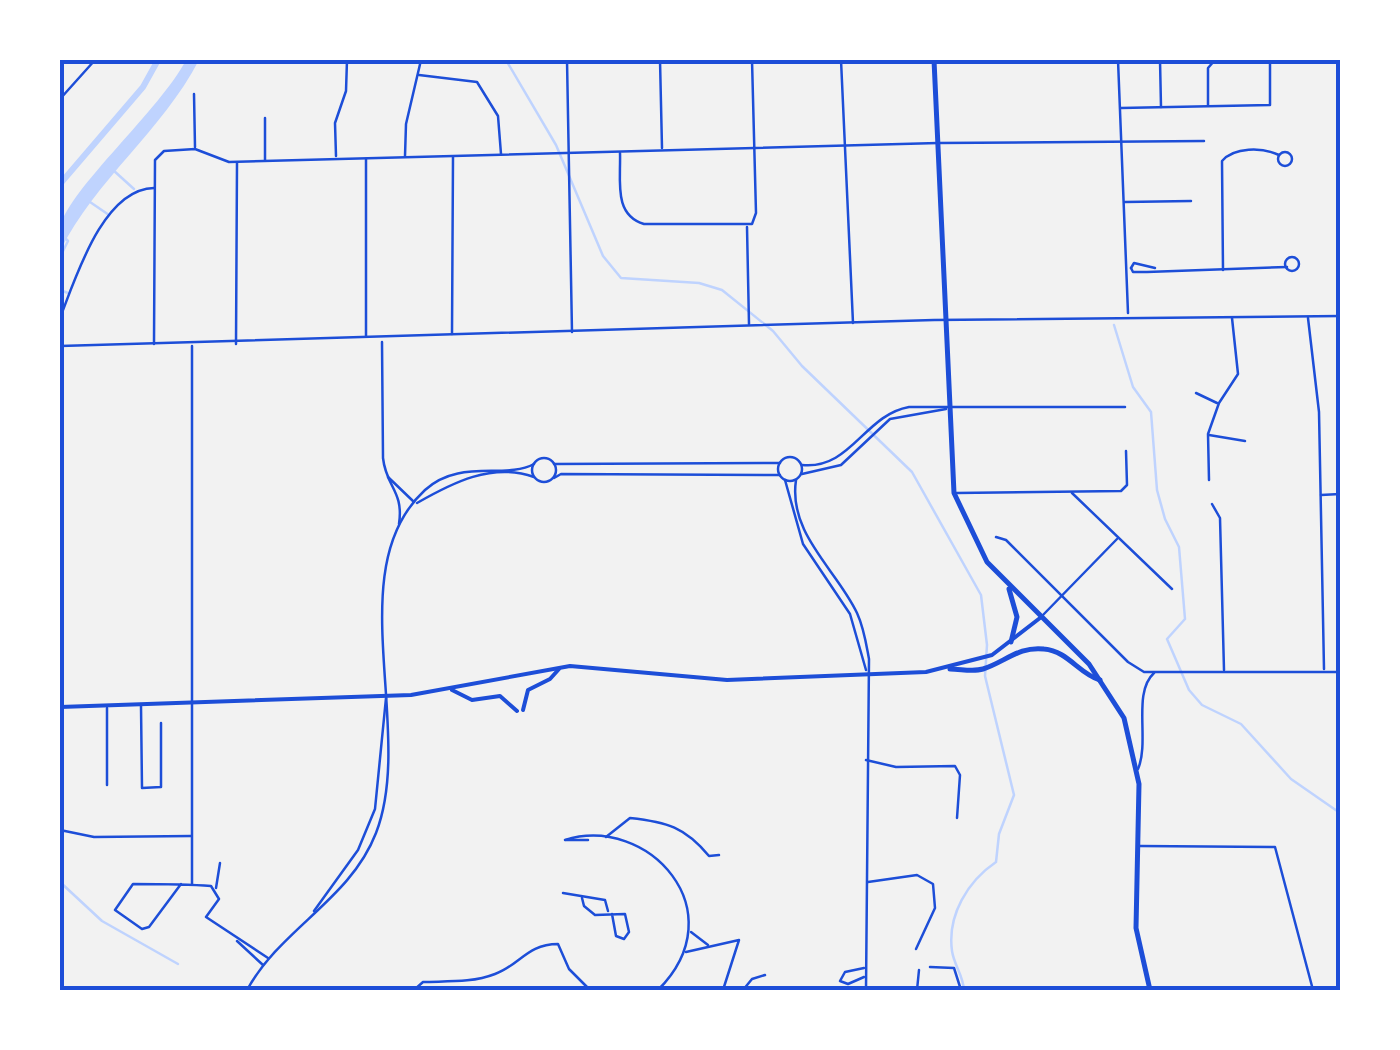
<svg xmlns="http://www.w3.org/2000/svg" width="1400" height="1050" font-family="'DejaVu Sans',sans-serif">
<rect width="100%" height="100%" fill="#f2f2f2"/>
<!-- water -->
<path fill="#bfd3fe" d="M 186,60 L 199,60 C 162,131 96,179 60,251 C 60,244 58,234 60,227 C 69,189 161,109 186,60 Z"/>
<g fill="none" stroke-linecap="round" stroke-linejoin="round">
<!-- stream -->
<g stroke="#bfd3fe" stroke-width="2.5">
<path d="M 506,60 L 556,145 L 603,256 L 621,278 L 699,283 L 722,290 L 773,331 L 802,366 L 912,472 L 981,595 L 987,645 L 985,676 L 1014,795 L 999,834 L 996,862 C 968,881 947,915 952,951 C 954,965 963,975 964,990"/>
<polyline points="113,170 134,189"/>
<polyline points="90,202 109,215"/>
<polyline points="60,257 68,241 64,237"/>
<polyline points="60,290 68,293"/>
<polyline points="1114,325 1133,387 1151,412 1157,490 1165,519 1179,547 1185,619 1167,639 1189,690 1202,705 1241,724 1291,779 1340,813"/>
<polyline points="60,882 102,921 178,964"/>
</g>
<!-- canal -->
<polyline stroke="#bfd3fe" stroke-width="6" points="60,184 143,87 158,60"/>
<!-- minor -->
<g stroke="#1d4ed8" stroke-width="2.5">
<polyline points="567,60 572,332"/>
<polyline points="660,60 662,148"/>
<polyline points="841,60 853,323"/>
<polyline points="1118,60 1128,313"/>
<polyline points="1160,60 1161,107"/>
<polyline points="419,75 477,82 498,116 501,154"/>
<polyline points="194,94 195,147"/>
<polyline points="60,99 95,60"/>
<polyline points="1208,105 1208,68 1215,60"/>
<polyline points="1121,108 1270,105 1270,60"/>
<polyline points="265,118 265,160"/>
<circle cx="1285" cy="159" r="7"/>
<path d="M 620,153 C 621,180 613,215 644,224 L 752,224 L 756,213 L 752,60"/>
<polyline points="336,156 335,123 346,91 347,60"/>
<polyline points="405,156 406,124 421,60"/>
<polyline points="1125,202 1191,201"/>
<polyline points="747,227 749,324"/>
<circle cx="1292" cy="264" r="7"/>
<polyline points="1131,268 1133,272 1147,272 1287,267"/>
<polyline points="1131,268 1134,263 1155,268"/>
<path d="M 1223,270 L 1222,161 C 1234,147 1262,147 1279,155"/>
<path d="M 60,318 C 76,277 103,189 154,188"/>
<polyline points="1308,318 1319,412 1324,669"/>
<polyline points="452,334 453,157"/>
<polyline points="366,336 366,159"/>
<path d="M 382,342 L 383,458 C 386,487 404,491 399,524"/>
<polyline points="154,344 155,160 164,151 195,149 229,162 938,143 1204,141"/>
<polyline points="236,344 237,163"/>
<polyline points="60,346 934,320 1340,316"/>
<polyline points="1196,393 1217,403"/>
<polyline points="1209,435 1245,441"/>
<circle cx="790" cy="469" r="12"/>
<circle cx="544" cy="470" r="12"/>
<polyline points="554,464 780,463"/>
<path d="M 802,465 C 851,470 864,415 909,407 L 1125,407"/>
<polyline points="802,474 841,465 890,419 946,409"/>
<polyline points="388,477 414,502"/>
<polyline points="554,478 561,474 780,475"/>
<polyline points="785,480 803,544 850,614 866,670"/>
<path d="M 796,480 C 788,534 837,570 857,613 C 864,628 866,643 869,659 L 866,990"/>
<polyline points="1209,480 1208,434 1219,403 1238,374 1232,318"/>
<polyline points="956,493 1121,491 1127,485 1126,451"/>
<polyline points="1072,493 1172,589"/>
<polyline points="1321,495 1340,494"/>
<path d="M 417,503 C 452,483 492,462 534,477"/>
<polyline points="1212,504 1220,518 1224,670"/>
<polyline points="996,537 1006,540 1128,662 1144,672 1340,672"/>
<polyline points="1042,616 1117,539"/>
<polyline points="141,706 142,788 161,787 161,723"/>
<polyline points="107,708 107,785"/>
<polyline points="866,760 896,767 955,766 960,775 957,818"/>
<path d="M 1138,769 C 1150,741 1132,693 1154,673"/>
<polyline points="60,830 94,837 191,836"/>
<path d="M 606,837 L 630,818 C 667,822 685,827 709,856 L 719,855"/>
<path d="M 565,840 C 648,814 737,911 658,990"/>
<polyline points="566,840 588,840"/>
<polyline points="1140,846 1275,847 1313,990"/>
<polyline points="868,882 917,875 933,884 935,908 916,949"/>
<path d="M 181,884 L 149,927 L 142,929 L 115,910 L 133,884 C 159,884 185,884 211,886 L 219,899 L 206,917 L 268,958"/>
<polyline points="192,884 192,346"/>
<polyline points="216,888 220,863"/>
<polyline points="563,893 605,900 608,911"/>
<polyline points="582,898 584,906 595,915 625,914 629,932 624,939 616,936 612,914"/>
<polyline points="314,911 358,850 375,809 386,698"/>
<polyline points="691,932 708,945"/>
<polyline points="237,941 263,965"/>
<polyline points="686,952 739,940 723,990"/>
<polyline points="930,967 954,968 961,990"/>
<polyline points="864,968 845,972 840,981 848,984 864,977"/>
<path d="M 247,990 C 281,928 350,900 376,833 C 416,730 339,569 425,490 C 460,458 505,480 534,464"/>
<path d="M 414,990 L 423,982 C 447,981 472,983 495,974 C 520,965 527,944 558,944 L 569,969 L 590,990"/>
<polyline points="743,990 752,979 765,975"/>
<polyline points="917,990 919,970"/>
</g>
<!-- secondary -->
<g stroke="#1d4ed8" stroke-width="4">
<polyline points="452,690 472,700 500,696 517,711"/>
<polyline points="60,707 411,695 570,666 727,680 926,672 992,655 1040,618"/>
<polyline points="523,710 528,690 550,679 559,669"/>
</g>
<!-- primary -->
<g stroke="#1d4ed8" stroke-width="5">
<polyline points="934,60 954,493 987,562 1089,664 1124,718 1139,784 1136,928 1150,990"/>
<polyline points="1009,589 1017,617 1011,642"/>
<path d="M 950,669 C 961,669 973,672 983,669 C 1005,662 1019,646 1044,649 C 1068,651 1079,674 1100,680"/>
</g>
</g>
<!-- border -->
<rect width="1400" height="1050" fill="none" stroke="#ffffff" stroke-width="125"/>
<rect x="62" y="62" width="1276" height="926" fill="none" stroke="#1d4ed8" stroke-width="4"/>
</svg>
